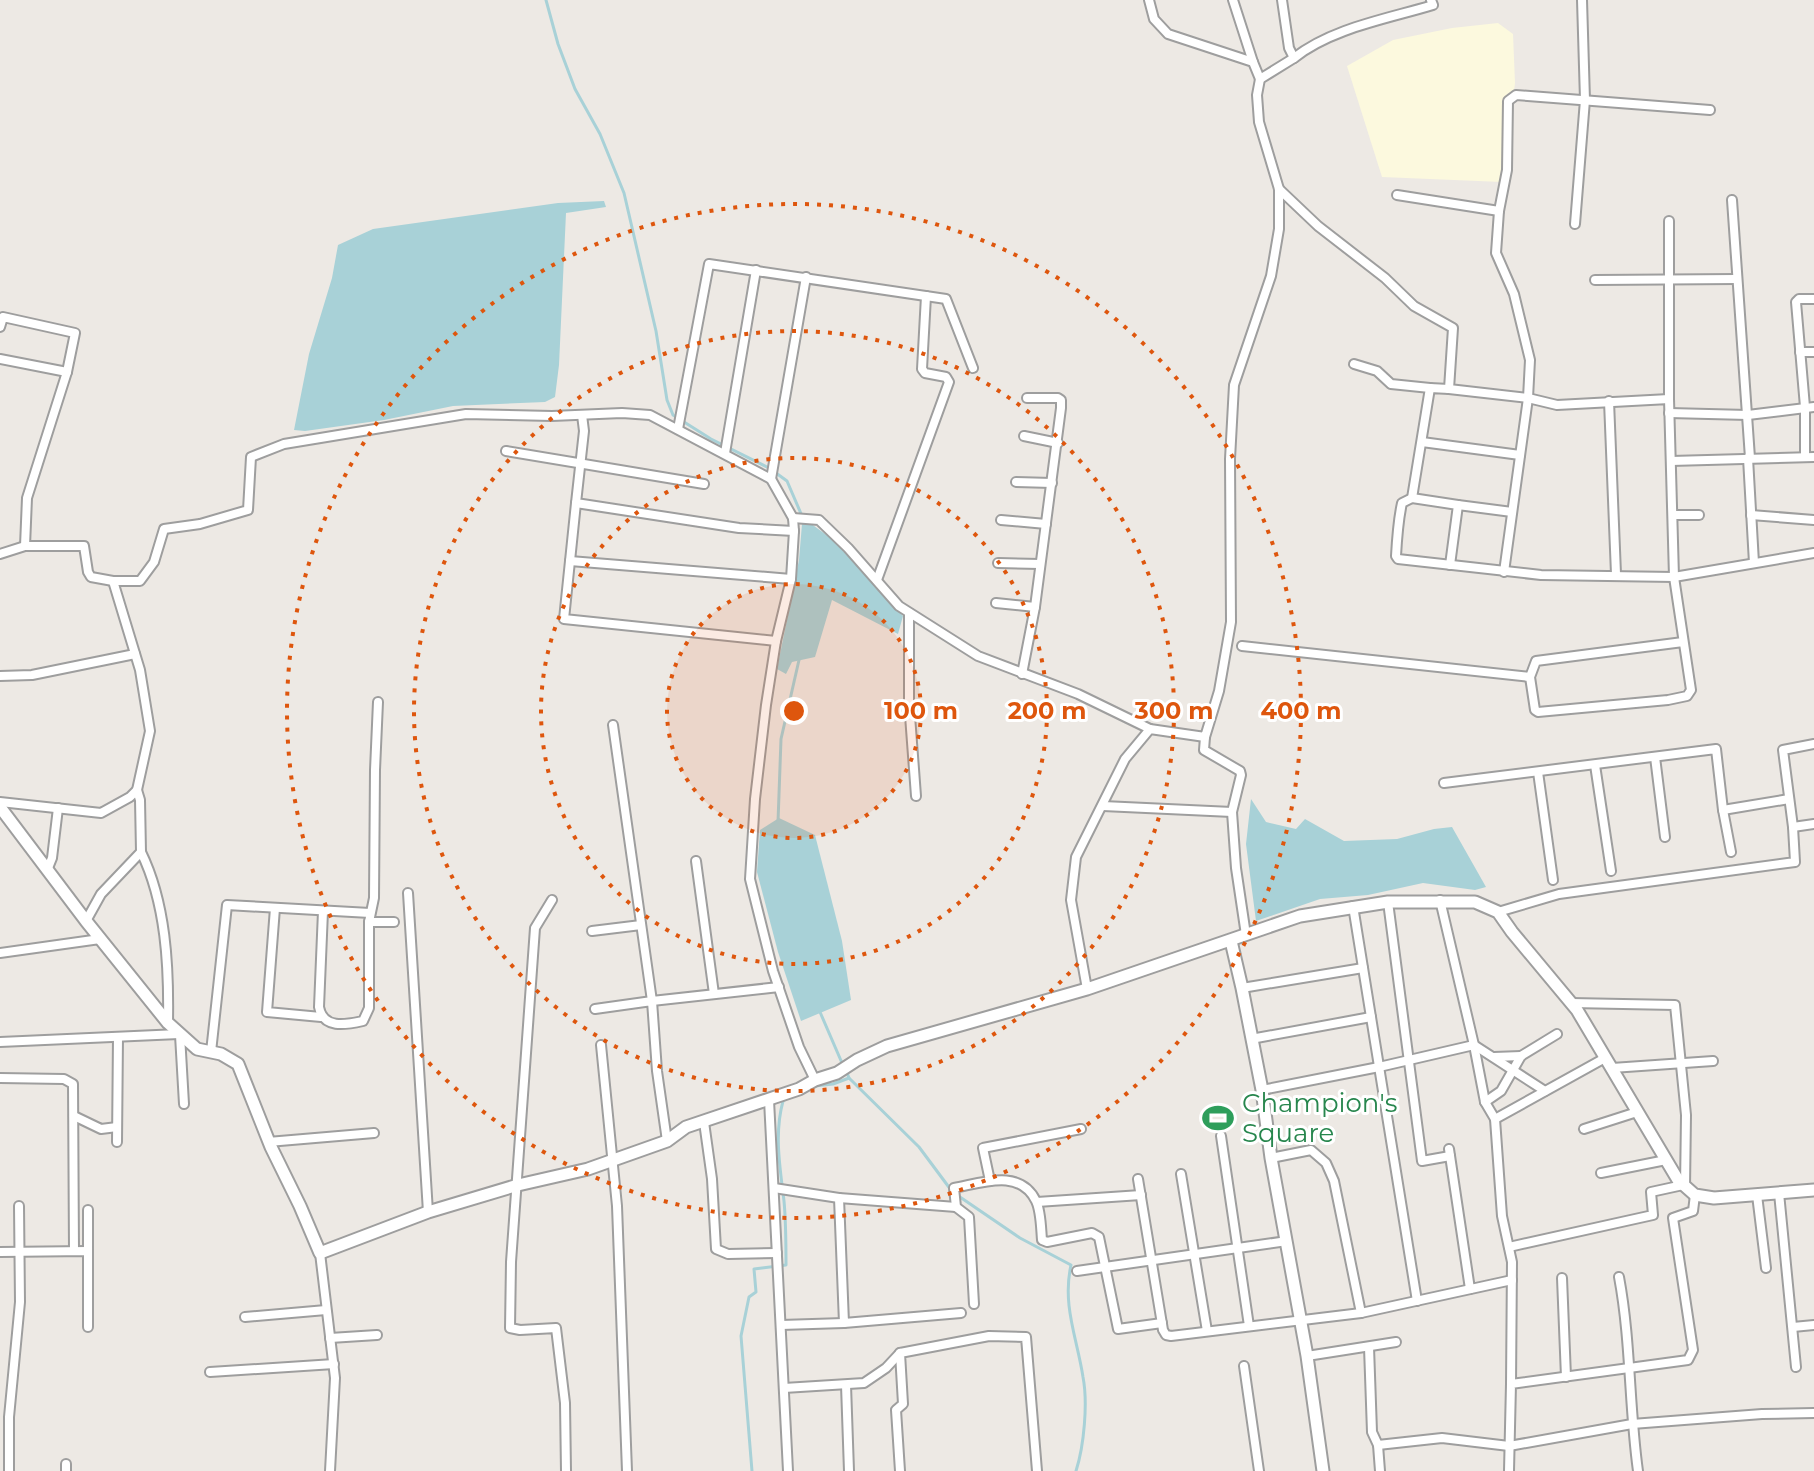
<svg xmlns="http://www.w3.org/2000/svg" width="1814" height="1471" font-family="Montserrat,sans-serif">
<rect width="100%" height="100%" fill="#ede9e4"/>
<!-- education -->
<polygon fill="#fcf9de" points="1498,23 1513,34 1515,83 1502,182 1382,177 1347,66 1393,40 1452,28"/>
<!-- water -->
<g fill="#a8d1d7">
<polygon points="604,201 606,207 566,213 559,365 555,397 545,402 453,406 384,420 305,431 294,430 309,354 332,278 338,245 373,229 558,203"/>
<polygon points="810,523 832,539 903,616 898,634 832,600 815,657 792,662 786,674 777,669 799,560 802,524"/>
<polygon points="1251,799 1266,822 1296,829 1305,819 1344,841 1397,839 1434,829 1452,827 1486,887 1475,890 1423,883 1368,895 1320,899 1256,921 1246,844"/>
<polygon points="779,818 815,835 842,941 851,1000 801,1021 778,952 757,872 760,830"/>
</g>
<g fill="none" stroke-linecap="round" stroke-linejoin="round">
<!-- stream -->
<g stroke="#a8d1d7" stroke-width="3">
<polyline points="546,0 558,44 575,89 600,134 624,193 656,331 667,400 673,415 711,439 769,468"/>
<polyline points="776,473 787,481 802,516"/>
<polyline points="778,822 781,739 799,660"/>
<polyline points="820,1012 842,1063"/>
<polyline points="846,1070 849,1078 919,1147 951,1190"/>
<polyline points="815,1086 833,1084 849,1078"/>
<path d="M 957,1195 L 1020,1238 L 1071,1265 C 1062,1305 1077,1338 1083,1377 C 1088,1403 1084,1446 1076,1471"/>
<path d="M 752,1471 L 741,1336 L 749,1297 L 756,1292 L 754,1269 L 786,1265 C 786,1244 786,1222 784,1201 C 780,1167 774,1134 783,1101 L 786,1099"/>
</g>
<defs>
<g id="minor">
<polyline points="1149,0 1154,19 1168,34 1253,62 1260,79"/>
<polyline points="1233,0 1253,62"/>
<path d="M 1294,58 C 1332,28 1387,19 1433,5 L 1431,0"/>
<polyline points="1279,189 1318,226 1385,278 1414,306 1453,328 1449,389 1528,398 1557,405 1669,399 1674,577 1691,690 1687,696 1668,700 1538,712 1535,710 1530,677 1536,661 1683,642"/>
<polyline points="1397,195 1499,211"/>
<polyline points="1732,200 1750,458"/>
<polyline points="1575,224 1585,100 1582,0"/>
<polyline points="1595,280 1737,279"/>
<polyline points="0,327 3,317 75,333 67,372"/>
<polyline points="1800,352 1814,352"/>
<polyline points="0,359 67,372 27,498 25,546"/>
<polyline points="1354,364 1377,371 1391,384 1430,388"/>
<path d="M 1449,389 L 1430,388 L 1412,498 L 1402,503 C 1398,521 1397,538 1396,556 L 1398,559 L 1541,575 L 1674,577 L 1814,553"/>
<polyline points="1669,399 1669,221"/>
<polyline points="1609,401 1616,574"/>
<polyline points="1669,413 1748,415 1814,407"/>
<polyline points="582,415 584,431 576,503 739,528 794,531"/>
<polyline points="678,429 709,264 946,299 973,368"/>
<polyline points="1024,436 1058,443"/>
<polyline points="1422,442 1520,455"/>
<polyline points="506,451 704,484"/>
<polyline points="725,453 756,270"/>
<polyline points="1805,456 1805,407 1796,302 1799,299 1814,299"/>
<polyline points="1748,458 1754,563"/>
<polyline points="1671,461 1814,457"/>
<polyline points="771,479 806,277"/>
<polyline points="1016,482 1052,483"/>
<polyline points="1412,498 1458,505 1450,565"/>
<polyline points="576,503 564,619 776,641"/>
<polyline points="1458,505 1512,512"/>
<polyline points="1673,515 1699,515"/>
<polyline points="1751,515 1814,520"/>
<polyline points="793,518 819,520 848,548 899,606 978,656 1078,694 1150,729"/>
<polyline points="1001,520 1046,524"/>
<polyline points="0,554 25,546 84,546 88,572 91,577 113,581"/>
<polyline points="570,561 791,579"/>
<polyline points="998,563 1040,564"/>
<polyline points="1504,572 1528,398 1530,360 1514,294 1496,253 1499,211 1507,170 1508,101 1516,95 1710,110"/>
<polyline points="877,580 949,382 946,377 925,373 922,369 926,296"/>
<polyline points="996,603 1035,607"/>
<polyline points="909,613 909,702 916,796"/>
<polyline points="1242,646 1530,677"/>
<polyline points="1022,674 1035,607 1061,408 1061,400 1058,398 1027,398"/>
<polyline points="0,676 32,675 135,654"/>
<polyline points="613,725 652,1001 779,987"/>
<polyline points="1205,737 1204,750 1240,771 1241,775 1232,812 1236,868 1246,935"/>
<polyline points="1655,757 1665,837"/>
<polyline points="1595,765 1611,871"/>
<polyline points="1538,772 1553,880"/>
<polyline points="1444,783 1716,749 1723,810 1731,852"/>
<polyline points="0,802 101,813 130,797 137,790 150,731 140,670 113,581 140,581 154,562 164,529 200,524 248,510 251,457 284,444 466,414 552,416 622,413 650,415 771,479 793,518 794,531 791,579 776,641 766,705 755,799 750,879 773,971 799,1047 815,1080"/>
<polyline points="1103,806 1232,812"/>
<polyline points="1723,810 1789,799"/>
<polyline points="1793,827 1814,824"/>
<path d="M 141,852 C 166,903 169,966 168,1022"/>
<polyline points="696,861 714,994"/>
<polyline points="48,868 52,858 58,808"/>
<polyline points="408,893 428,1212"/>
<polyline points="552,900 535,928 511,1262 510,1328 520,1330 556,1328 565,1403 566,1471"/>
<polyline points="1440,900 1474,1045 1485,1102 1495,1119 1502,1216 1512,1262 1511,1384"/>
<polyline points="1388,902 1422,1161 1450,1156"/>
<polyline points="1353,906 1417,1301"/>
<polyline points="275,908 267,1012 321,1017"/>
<path d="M 323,911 L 319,1007 C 323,1029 345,1025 363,1021 L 369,1008 L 369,922 L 374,898 L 375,770 L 378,702"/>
<polyline points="1498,912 1559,894 1795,862 1793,827 1783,750 1814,744"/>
<polyline points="86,921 101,894 141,852 140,800 137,790"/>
<polyline points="369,922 394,922"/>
<polyline points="592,931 641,925"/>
<polyline points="0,953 100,939"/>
<polyline points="1242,988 1363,968"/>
<polyline points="1087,989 1071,900 1076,857 1125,759 1150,729 1205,737 1219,691 1231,622 1230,459 1234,385 1271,276 1279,229 1279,189 1259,122 1257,95 1260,79 1294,58 1289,48 1282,0"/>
<polyline points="1571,1003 1675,1005 1686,1115 1685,1187"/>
<polyline points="595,1009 652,1001 657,1071 667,1141"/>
<polyline points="180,1035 184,1104"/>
<polyline points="1251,1039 1371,1017"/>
<polyline points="0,1042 179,1034"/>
<polyline points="601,1045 617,1206 627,1471"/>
<polyline points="211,1052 227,905 370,913"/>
<polyline points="1494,1057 1521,1056"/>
<polyline points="1612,1068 1713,1061"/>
<polyline points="0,1078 64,1079 73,1084 74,1251"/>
<polyline points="1262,1090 1379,1067 1474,1045 1545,1091"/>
<polyline points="769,1100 788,1471"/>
<polyline points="1485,1102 1501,1091 1521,1056 1557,1034"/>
<polyline points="74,1116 101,1129 117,1127"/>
<polyline points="1495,1119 1605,1058"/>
<polyline points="704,1122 712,1179 716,1249 728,1254 777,1253"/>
<polyline points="1584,1129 1637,1112"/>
<polyline points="1221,1136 1249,1326"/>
<polyline points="117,1142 118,1037"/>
<polyline points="268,1142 374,1133"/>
<polyline points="1449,1149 1470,1289"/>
<polyline points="1271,1158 1311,1150 1326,1163 1334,1181 1361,1313"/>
<polyline points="1601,1173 1666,1160"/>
<polyline points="1181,1174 1207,1331"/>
<polyline points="1138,1179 1163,1330 1166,1335 1171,1336 1361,1313 1512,1280"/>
<polyline points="990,1181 983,1148 1081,1129"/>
<polyline points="774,1188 839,1198 844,1323 961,1313"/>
<polyline points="1779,1193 1796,1367"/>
<polyline points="1757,1195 1766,1268"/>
<polyline points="839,1198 956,1207"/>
<polyline points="1037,1202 1141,1195"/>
<polyline points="1509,1247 1653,1215 1651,1192 1683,1185"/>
<polyline points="88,1251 88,1210"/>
<polyline points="0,1252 88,1251 88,1327"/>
<polyline points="320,1253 335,1378 330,1471"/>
<polyline points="1077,1271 1287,1241"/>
<path d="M 1619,1277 C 1631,1341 1629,1407 1638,1471"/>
<polyline points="1562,1278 1566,1377"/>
<path d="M 974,1304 L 969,1217 L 956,1207 L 954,1188 C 982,1183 1020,1168 1036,1201 C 1041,1211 1041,1228 1042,1240 L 1047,1242 L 1092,1233 L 1099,1237 L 1118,1329 L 1162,1323"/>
<polyline points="245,1317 326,1310"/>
<polyline points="781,1325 844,1323"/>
<polyline points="1793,1327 1814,1325"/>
<polyline points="330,1338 377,1335"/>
<polyline points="1369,1347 1372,1432 1378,1445 1380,1471"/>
<polyline points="1307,1356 1396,1342"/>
<polyline points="1244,1366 1259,1471"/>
<polyline points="210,1372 334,1364"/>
<polyline points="846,1385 849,1471"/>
<polyline points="784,1388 864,1383 886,1368 900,1353"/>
<polyline points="1378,1445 1442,1438 1509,1446 1632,1424 1762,1414 1814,1413"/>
<polyline points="9,1471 9,1417 20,1302 19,1206"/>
<polyline points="66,1471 66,1464"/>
<polyline points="900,1471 896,1410 903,1404 900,1353 989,1336 1026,1337 1037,1471"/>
<polyline points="1509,1471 1511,1384 1688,1360 1693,1350 1673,1218 1693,1211 1695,1195"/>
</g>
<g id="tertiary">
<polyline points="0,807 86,921 168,1023 197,1049 221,1054 238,1064 271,1147 300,1206 320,1253 428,1212 518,1185 588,1169 667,1141 686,1127 799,1089 815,1080 837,1073 857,1060 887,1046 1087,989 1300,916 1388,902 1475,902 1498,912 1512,932 1577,1010 1678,1180 1695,1195 1714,1198 1814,1190"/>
<polyline points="1231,941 1242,988 1262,1090 1271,1158 1307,1356 1323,1471"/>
</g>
</defs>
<!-- minor casing -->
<use href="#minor" stroke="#9e9e9e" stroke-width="12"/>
<!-- tertiary casing -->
<use href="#tertiary" stroke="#9e9e9e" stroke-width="15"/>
<!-- minor -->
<use href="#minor" stroke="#fff" stroke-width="8"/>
<!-- tertiary -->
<use href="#tertiary" stroke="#fff" stroke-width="11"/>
</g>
<!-- distance rings -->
<circle cx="794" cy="711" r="127" fill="#de560d" fill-opacity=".12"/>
<g fill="none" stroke="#de560d" stroke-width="4" stroke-dasharray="4 8">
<circle cx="794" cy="711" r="127"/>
<circle cx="794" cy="711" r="253"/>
<circle cx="794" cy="711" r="380"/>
<circle cx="794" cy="711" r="507"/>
</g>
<!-- icons -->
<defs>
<symbol id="stadium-bare" viewBox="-9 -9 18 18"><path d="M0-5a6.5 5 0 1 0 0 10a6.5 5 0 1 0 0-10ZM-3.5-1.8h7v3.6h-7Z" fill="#2e9e5b" stroke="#fff" stroke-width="2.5" paint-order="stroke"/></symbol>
</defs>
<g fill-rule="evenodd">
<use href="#stadium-bare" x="1196" y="1096" width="44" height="44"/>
</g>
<g text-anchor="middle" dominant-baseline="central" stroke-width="6" stroke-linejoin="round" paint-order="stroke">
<!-- leisure labels -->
<g font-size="26" fill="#27864d" stroke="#fff" text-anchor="start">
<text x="1242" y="1103">Champion's<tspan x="1242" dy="30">Square</tspan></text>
</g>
</g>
<circle cx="794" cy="711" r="12" fill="#de560d" stroke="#fff" stroke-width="4"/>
<g font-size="24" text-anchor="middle" font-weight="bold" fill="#de560d" stroke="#fff" stroke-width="6" stroke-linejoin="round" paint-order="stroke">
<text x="921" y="719">100 m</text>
<text x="1047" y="719">200 m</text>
<text x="1174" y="719">300 m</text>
<text x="1301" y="719">400 m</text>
</g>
</svg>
